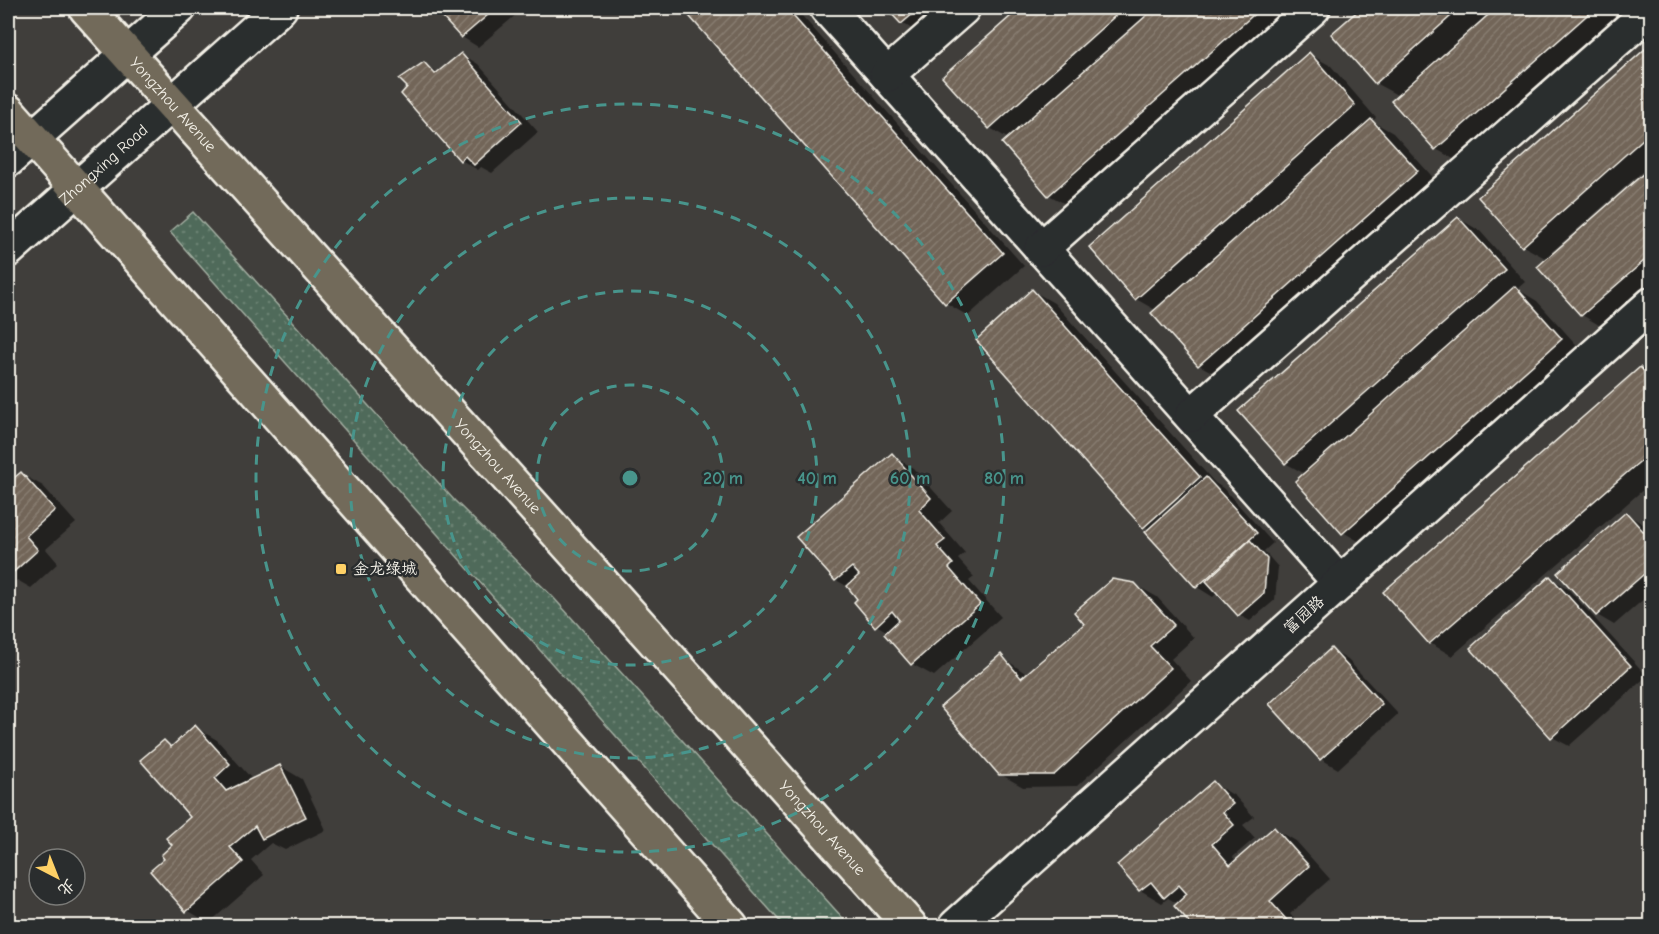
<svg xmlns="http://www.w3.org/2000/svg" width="1659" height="934" font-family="'Comic Neue','LXGW WenKai TC',sans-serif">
<defs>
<pattern id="grass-dots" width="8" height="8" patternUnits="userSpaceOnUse" patternTransform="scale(1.5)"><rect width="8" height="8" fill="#506b5a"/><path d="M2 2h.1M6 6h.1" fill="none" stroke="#6a8172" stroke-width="1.8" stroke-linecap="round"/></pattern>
<pattern id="building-hatch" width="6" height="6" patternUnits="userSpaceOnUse" patternTransform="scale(1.5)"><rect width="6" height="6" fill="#726558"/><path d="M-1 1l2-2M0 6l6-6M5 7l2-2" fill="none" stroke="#877c70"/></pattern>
</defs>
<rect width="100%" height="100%" fill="#403e3b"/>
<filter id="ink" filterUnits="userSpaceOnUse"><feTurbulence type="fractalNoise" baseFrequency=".0167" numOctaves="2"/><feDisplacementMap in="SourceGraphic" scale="12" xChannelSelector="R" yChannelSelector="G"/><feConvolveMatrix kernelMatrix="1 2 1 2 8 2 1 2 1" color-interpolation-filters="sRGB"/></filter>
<g filter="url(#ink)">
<!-- grass -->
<polygon fill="url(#grass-dots)" stroke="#a2aea1" stroke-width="1.5" points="193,212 455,501 551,595 850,926 784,926 170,232"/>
<!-- shadow -->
<g fill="#0007">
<polygon points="436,8 524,8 478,47 462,37"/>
<polygon points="684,8 795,8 1024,266 968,316 946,303"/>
<polygon points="888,8 955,8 924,36 902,23"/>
<polygon points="1022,8 1283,8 1289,14 1071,207 1049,195 1009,139 990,128 945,77"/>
<polygon points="1363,8 1630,8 1457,161 1436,149 1399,96 1375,83 1333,34"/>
<polygon points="1652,45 1652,163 1545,258 1523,246"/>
<polygon points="461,54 478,64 538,132 492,173 481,167 478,170 461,160 424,64 439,73"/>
<polygon points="1309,54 1331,66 1376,118 1372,121 1393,133 1439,184 1221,377 1199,365 1157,311 1136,299"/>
<polygon points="1652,168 1652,285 1604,328 1582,315"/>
<polygon points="1458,218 1480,231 1525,282 1517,289 1537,301 1583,352 1365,545 1343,532 1305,474 1285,463"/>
<polygon points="1033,291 1054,303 1215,483 1223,488 1273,543 1264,551 1278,567 1275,600 1250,621 1239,615 1218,592 1213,597 1197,587 1149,530 978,340"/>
<polygon points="1641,369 1652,375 1652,482 1452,656 1430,643 1385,592"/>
<polygon points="892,455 913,468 952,511 939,523 965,553 958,559 974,577 969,581 1001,617 934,676 912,664 888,632 876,625 850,588 836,580 798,537"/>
<polygon points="21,474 43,486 76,523 46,549 58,563 31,588 17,580 8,588 8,485"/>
<polygon points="1626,514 1643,524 1652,533 1652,592 1614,625 1597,615"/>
<polygon points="1550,578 1567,588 1647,676 1569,746 1552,737"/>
<polygon points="1134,584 1157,597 1194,638 1171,659 1191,681 1077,786 1023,787 1000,774 1001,656 1028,675"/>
<polygon points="1331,650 1348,660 1398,714 1338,769 1321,759"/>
<polygon points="195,727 217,740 251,778 246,782 280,766 302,779 326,830 285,850 271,843 251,860 264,875 209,923 187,910 166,859 192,817 164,742 173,747"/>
<polygon points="1213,783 1235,796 1254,817 1243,825 1255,838 1233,857 1236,862 1275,829 1296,841 1330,879 1290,914 1301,926 1194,926 1176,906 1178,904 1168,898 1162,903 1140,890 1119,866"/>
</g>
<!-- building -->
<g fill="url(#building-hatch)" stroke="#f4f1e8" stroke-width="1.5">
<polygon points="434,8 496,8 461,38"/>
<polygon points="682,8 786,8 1003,253 945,304"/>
<polygon points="886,8 920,8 901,24"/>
<polygon points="1020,8 1124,8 989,129 942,77"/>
<polygon points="1155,8 1261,8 1048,196 1002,143"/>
<polygon points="1361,8 1460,8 1375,84 1331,34"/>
<polygon points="1496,8 1595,8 1435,150 1391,101"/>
<polygon points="1652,43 1652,131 1522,247 1478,197"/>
<polygon points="1309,52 1355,105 1135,300 1089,247"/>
<polygon points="461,53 522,122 474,165 465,156 460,161 401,94 407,87 399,79 424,62 435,74"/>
<polygon points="1371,119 1418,171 1198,366 1151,313"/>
<polygon points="1652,166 1652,254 1581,316 1537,267"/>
<polygon points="1458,217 1505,269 1285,464 1238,411"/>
<polygon points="1515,286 1562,339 1342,534 1295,481"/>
<polygon points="1032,289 1200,477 1143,528 976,340"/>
<polygon points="1652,354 1652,367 1645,359"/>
<polygon points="1640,367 1652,380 1652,451 1429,644 1383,592"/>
<polygon points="892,453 931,498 919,510 945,540 937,546 953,564 949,568 980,604 911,665 884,634 899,620 892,611 875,627 854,602 857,599 847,586 859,575 852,567 835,581 796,537"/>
<polygon points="21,472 55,510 26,536 38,550 8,577 8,483"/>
<polygon points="1206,477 1257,533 1196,588 1145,532"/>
<polygon points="1626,512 1652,541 1652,567 1596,616 1557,573"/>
<polygon points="1250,540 1267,559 1264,593 1238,616 1206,581"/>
<polygon points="1550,576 1631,666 1551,738 1470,648"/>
<polygon points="1112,579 1135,583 1174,625 1150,646 1171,668 1054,775 999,775 940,707 1001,654 1021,678 1084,624 1074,612"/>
<polygon points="1331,648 1382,704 1320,760 1269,704"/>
<polygon points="195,725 230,764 215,778 226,791 280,765 306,817 262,839 255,826 230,847 243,862 186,912 150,871 164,859 161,855 172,845 166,838 190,817 140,760 164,740 171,747"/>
<polygon points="1213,781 1233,804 1223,812 1234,825 1212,844 1230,865 1274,827 1309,866 1270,901 1292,926 1192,926 1174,906 1187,894 1179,885 1164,898 1151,882 1139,891 1117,865"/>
</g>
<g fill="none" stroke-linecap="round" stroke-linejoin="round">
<defs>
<g id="street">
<polyline points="827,8 1340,583"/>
<polyline points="887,75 963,8"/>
<polyline points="1041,249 1313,8"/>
<polyline points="1192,415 1652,9"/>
<polyline points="956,926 1652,304"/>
</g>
<g id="secondary">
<polyline points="8,160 179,8"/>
<path id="s1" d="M 8,250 L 280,8"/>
</g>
<g id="primary">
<path id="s2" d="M 86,8 L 910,926"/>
<polyline points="8,111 731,926"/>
</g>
</defs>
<!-- street casing -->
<use href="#street" stroke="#f4f1e8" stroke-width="38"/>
<!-- secondary casing -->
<use href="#secondary" stroke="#f4f1e8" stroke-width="38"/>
<!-- primary casing -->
<use href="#primary" stroke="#f4f1e8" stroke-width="38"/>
<!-- street -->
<use href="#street" stroke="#2a2d2e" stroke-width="33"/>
<!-- secondary -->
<use href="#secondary" stroke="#2a2d2e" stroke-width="33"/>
<!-- primary -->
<use href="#primary" stroke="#726b5a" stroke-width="33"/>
</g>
</g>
<!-- distance rings -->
<g fill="none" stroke="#48958c" stroke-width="3" stroke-dasharray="10 8">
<circle cx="630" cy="478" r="93"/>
<circle cx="630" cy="478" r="187"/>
<circle cx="630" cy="478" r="280"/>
<circle cx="630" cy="478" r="374"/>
</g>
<!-- markers -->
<rect fill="#ffd166" stroke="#2a2d2e" stroke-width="2" x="335" y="563" width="12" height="12" rx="3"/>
<g text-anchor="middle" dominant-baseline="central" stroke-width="5" stroke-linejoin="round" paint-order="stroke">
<!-- street labels -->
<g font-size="16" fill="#f4f1e8" stroke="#2a2d2e">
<text stroke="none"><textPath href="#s2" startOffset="130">Yongzhou Avenue</textPath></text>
<text stroke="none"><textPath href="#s1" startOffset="128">Zhongxing Road</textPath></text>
<text stroke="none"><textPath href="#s2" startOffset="616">Yongzhou Avenue</textPath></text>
<text transform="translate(1304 615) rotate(-42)">富园路</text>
<text stroke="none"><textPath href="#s2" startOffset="1102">Yongzhou Avenue</textPath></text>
</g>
<!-- poi labels -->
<g font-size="16" fill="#f4f1e8" stroke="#2a2d2e" text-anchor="start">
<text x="353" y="569">金龙绿城</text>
</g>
</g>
<circle cx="630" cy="478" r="9" fill="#48958c" stroke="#2a2d2e" stroke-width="3"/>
<g font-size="18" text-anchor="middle" font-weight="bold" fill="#48958c" stroke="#2a2d2e" stroke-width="5" stroke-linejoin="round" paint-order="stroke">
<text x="723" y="484">20 m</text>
<text x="817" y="484">40 m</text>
<text x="910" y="484">60 m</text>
<text x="1004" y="484">80 m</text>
</g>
<!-- margin -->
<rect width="1659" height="934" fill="none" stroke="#2a2d2e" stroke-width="30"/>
<rect x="15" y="15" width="1629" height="904" fill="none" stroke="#f4f1e8" stroke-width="2" filter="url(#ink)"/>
<!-- north arrow -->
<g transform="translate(57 877) rotate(138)"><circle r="28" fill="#2a2d2e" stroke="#7b7b78" stroke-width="1.5"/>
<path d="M0-4.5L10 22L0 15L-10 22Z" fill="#ffd166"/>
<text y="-9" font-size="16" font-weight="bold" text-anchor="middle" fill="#f4f1e8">北</text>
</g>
</svg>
